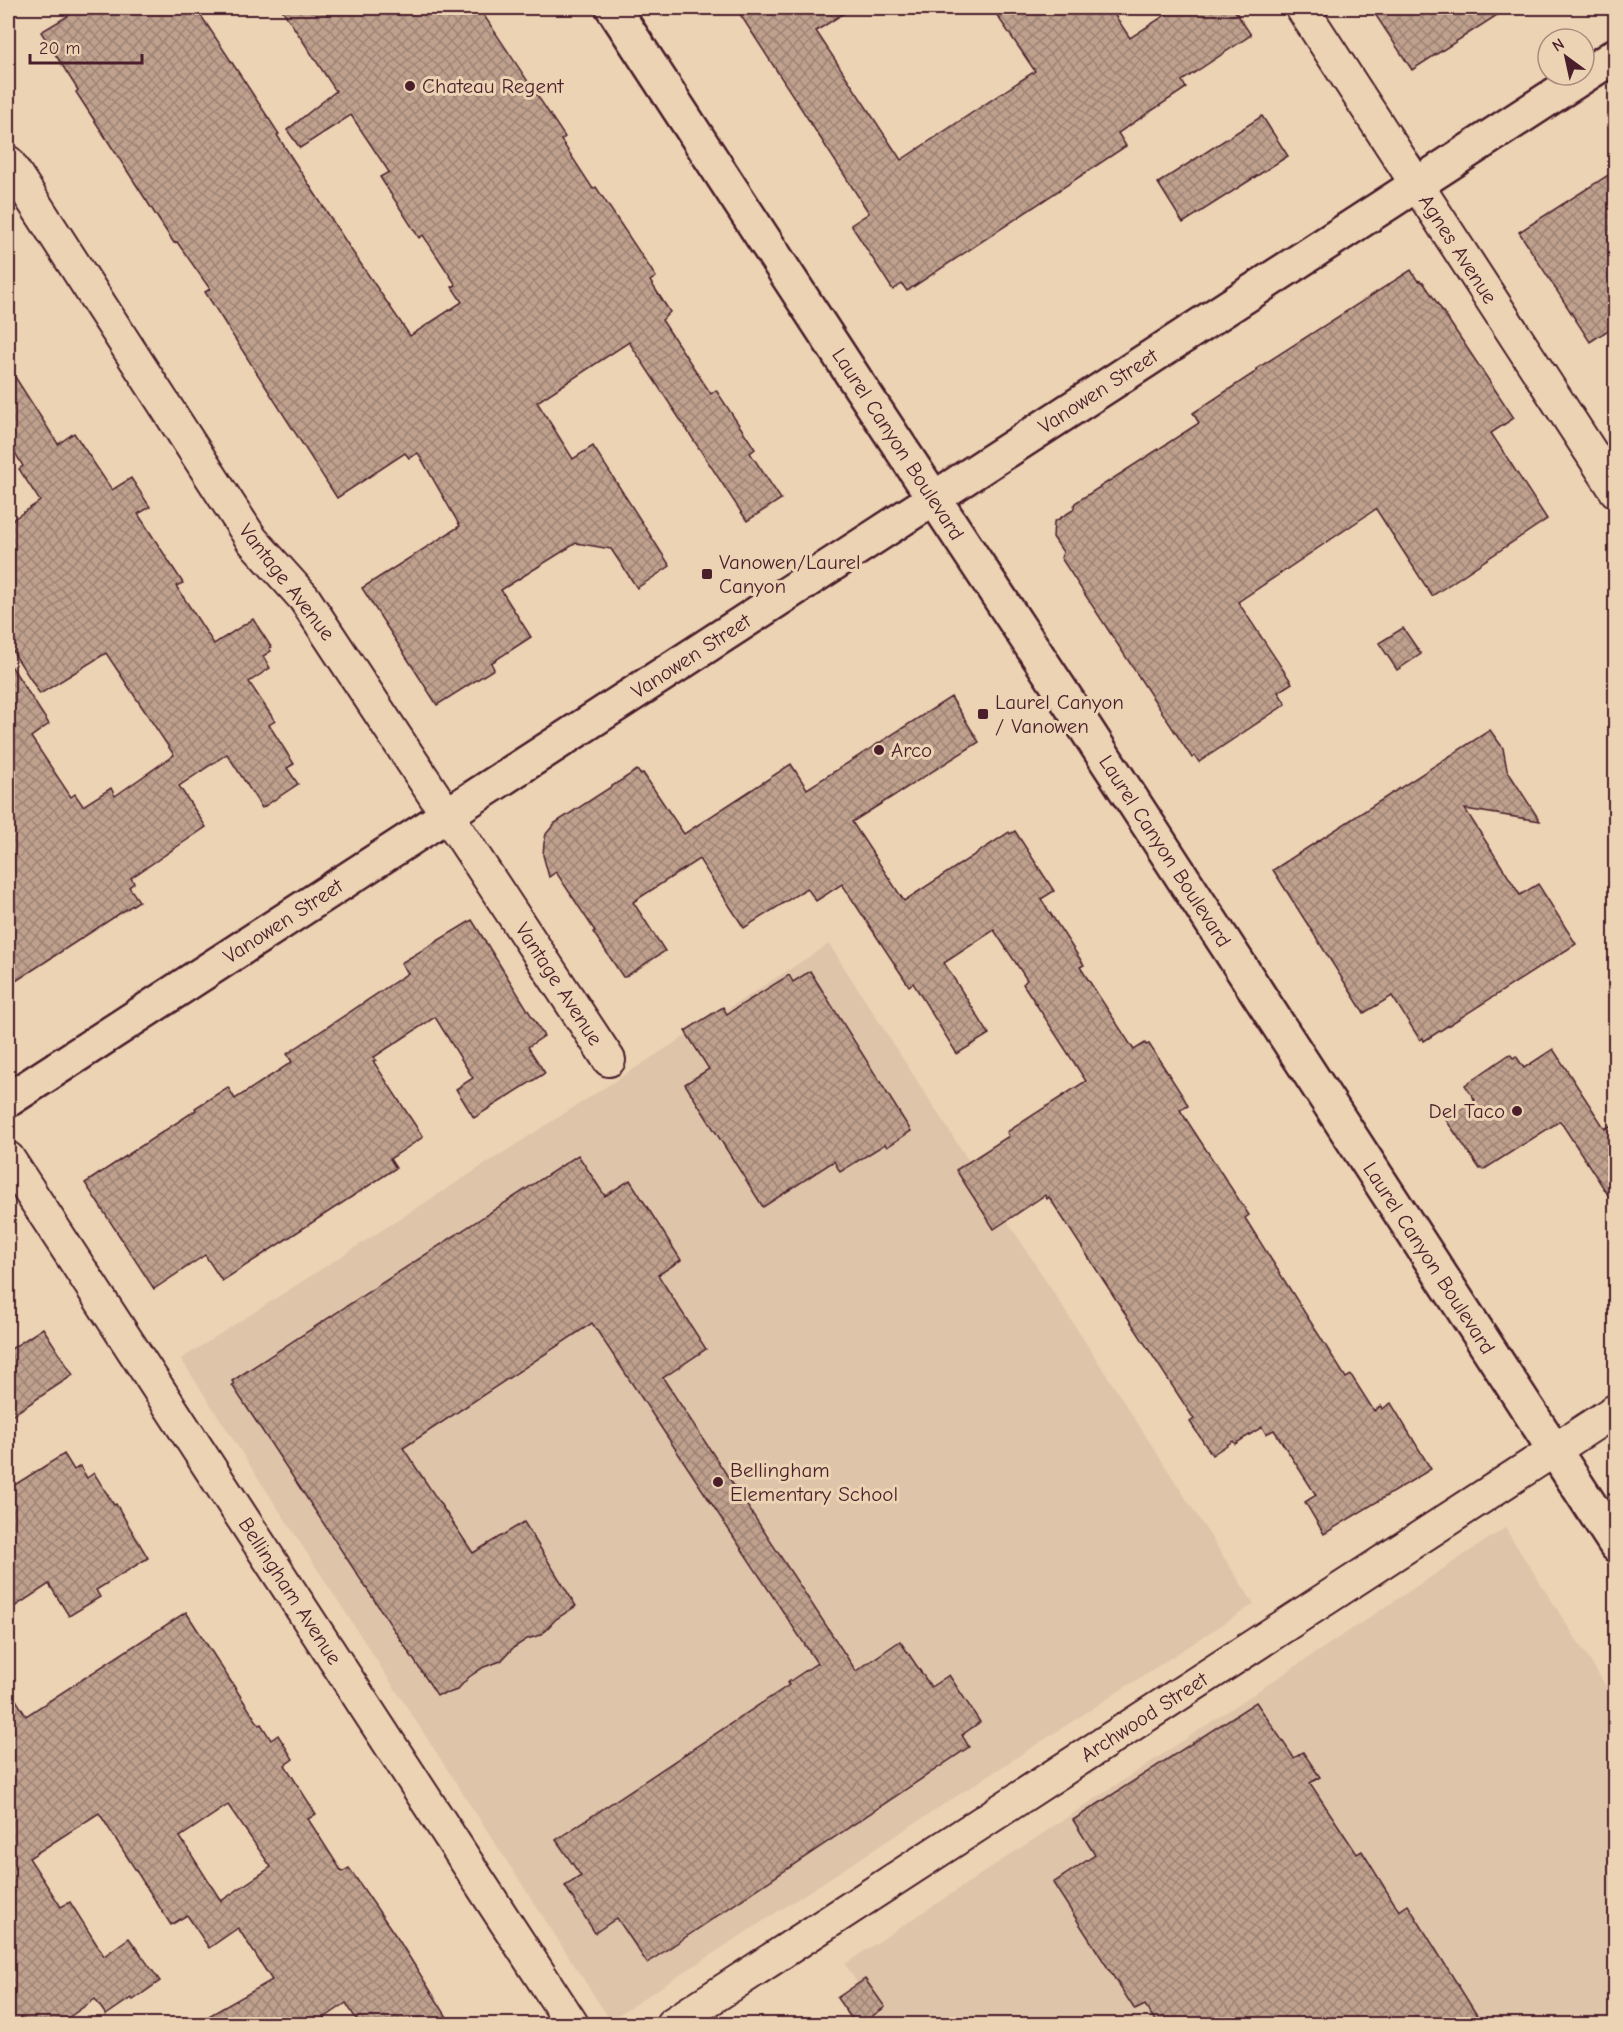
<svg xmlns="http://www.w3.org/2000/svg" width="1623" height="2032" font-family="'Comic Neue',sans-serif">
<defs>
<pattern id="building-cross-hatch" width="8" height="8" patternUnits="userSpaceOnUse" patternTransform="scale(1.5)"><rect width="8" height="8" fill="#bfa18e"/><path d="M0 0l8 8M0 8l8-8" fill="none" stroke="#9d8374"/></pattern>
</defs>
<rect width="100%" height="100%" fill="#ecd3b4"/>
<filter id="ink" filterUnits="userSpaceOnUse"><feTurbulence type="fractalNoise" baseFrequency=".0167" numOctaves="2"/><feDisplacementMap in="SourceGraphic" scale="12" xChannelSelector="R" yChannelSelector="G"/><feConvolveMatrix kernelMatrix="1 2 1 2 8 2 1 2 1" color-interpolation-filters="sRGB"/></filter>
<g filter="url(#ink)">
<!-- built -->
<g fill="#dec4a9">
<polygon points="829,944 1254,1604 610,2020 181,1359"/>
<polygon points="1505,1528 1615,1700 1615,2024 884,2024 845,1964"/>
</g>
<!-- building -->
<g fill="url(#building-cross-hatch)" stroke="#4a1f2b" stroke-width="1.5" fill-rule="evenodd">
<polygon points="81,8 196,8 279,134 277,135 352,251 410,336 462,302 452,287 456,285 423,235 419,238 380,177 389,172 351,115 300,148 287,130 336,91 281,8 479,8 565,137 561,140 593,189 596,187 656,277 650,281 670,312 662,320 711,394 716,390 755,449 750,453 781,499 747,521 629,342 537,402 573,459 593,446 670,566 637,588 611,549 576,543 501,590 531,637 491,663 494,669 437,705 362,588 460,526 418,453 409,458 405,453 337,498 205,292 210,289 177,242 174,243 76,92 78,90 41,32"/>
<polygon points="736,8 852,8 816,31 901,160 1035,71 992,8 1110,8 1130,38 1176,8 1233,8 1251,35 1182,81 1186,88 1118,133 1126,146 907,291 902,284 893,290 851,225 869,213"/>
<polygon points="1371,8 1508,8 1412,70"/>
<polygon points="1262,116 1288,156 1183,223 1158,183"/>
<polygon points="1616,170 1616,325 1590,342 1519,232"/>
<polygon points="1411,270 1417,280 1423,282 1514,418 1491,433 1547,519 1432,596 1376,509 1238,602 1292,683 1278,692 1286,704 1199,762 1195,756 1192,758 1061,558 1063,552 1053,537 1054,522 1073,510 1075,503 1199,423 1193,413 1257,371 1256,369"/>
<polygon points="8,366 58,444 74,433 112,490 131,478 150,507 138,514 183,583 176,586 214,644 253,619 271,647 269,648 271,651 263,656 270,668 249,682 275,721 269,725 294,764 287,768 298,784 262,808 227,754 179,786 206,827 131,878 134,883 129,887 139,901 8,986 8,661 49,724 31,737 71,797 75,794 83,806 111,788 115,796 174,755 106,653 40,694 8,644 8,523 40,501 19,469 23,466 8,441"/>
<polygon points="1403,628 1421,654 1397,670 1379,643"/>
<polygon points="951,697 979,742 852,822 904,901 1009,832 1010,834 1015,831 1054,891 1041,899 1084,965 1080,967 1134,1050 1145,1043 1146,1045 1149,1044 1184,1098 1188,1106 1180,1110 1249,1215 1245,1218 1346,1378 1351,1375 1374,1411 1381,1406 1382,1409 1391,1403 1431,1469 1324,1534 1305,1502 1316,1495 1274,1430 1266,1434 1262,1427 1235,1444 1233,1441 1212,1455 1190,1422 1194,1419 1049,1197 1047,1199 1045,1195 994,1229 956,1170 1009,1136 1007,1132 1086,1081 1023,984 1027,980 994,930 944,963 989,1034 957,1054 913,983 909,986 842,884 816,901 807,888 744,928 699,859 633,902 665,951 625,977 623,977 593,932 595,931 556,872 549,877 543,855 544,843 546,834 555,823 637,770 640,774 643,773 684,834 791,764 807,789"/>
<polygon points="1490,730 1503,748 1507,770 1540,821 1465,809 1520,895 1538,884 1576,944 1424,1041 1423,1038 1420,1040 1392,996 1364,1013 1273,870"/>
<polygon points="472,920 544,1036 528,1047 545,1073 474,1118 456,1089 473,1078 435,1017 374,1057 376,1060 373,1061 423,1137 390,1159 396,1168 222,1281 205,1255 154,1289 85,1183 196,1110 195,1108 228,1087 235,1099 292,1062 287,1054 408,973 401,963"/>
<polygon points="810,971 911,1131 887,1147 885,1144 840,1172 834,1161 763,1207 685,1084 709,1069 685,1031 723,1007 727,1014 789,975 793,982"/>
<polygon points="1553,1049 1605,1129 1616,1122 1616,1207 1560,1121 1483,1170 1481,1168 1480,1169 1446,1120 1475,1100 1465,1085 1510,1054 1513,1058 1516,1056 1524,1068"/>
<polygon points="578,1155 605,1196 630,1180 681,1260 658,1275 706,1349 663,1378 856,1671 900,1641 931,1687 949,1675 980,1722 962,1735 969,1747 647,1963 617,1918 595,1933 565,1886 581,1876 556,1840 789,1685 787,1683 817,1663 592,1323 403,1448 473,1553 524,1522 576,1606 556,1619 541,1635 527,1639 513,1648 501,1661 484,1667 469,1677 457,1690 449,1693 437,1695 232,1385 234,1384 232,1381"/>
<polygon points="43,1328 73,1375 8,1418 8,1351"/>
<polygon points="64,1454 74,1470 80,1466 87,1478 94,1473 114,1505 116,1504 148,1558 96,1590 100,1597 69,1616 49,1584 8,1611 8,1489"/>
<path d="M 186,1612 L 259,1725 L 261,1724 L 271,1740 L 278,1735 L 293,1759 L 285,1765 L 316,1814 L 308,1819 L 342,1872 L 349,1868 L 398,1939 L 452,2025 L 360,2025 L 346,2003 L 314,2025 L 193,2025 L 272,1980 L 238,1928 L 209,1948 L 187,1915 L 171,1925 L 99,1813 L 29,1858 L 61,1907 L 70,1902 L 104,1956 L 129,1938 L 160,1981 L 133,2000 L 131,1998 L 106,2015 L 95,1999 L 58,2025 L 8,2025 L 8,1687 L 26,1716 ZM 228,1805 L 271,1867 L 221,1901 L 180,1837 Z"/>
<polygon points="1256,1702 1294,1758 1303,1752 1320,1777 1310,1783 1357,1854 1362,1851 1399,1911 1408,1905 1483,2025 1158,2025 1145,2005 1135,2010 1053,1883 1095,1855 1073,1820"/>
<polygon points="865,1979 885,2007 860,2025 856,2025 837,1998"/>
</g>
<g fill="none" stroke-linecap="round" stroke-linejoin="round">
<defs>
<g id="minor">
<polyline points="1302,8 1616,491"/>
<polyline points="8,162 252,540 304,598 609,1060"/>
<polyline points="8,1158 572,2024"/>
<polyline points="672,2024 1616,1410"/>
</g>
<polyline id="secondary" points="8,1100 1616,55"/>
<polyline id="primary" points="613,8 855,379 1075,712 1616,1545"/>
</defs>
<!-- minor casing -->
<use href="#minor" stroke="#4a1f2b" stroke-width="36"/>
<!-- secondary casing -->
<use href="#secondary" stroke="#4a1f2b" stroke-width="38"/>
<!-- primary casing -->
<use href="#primary" stroke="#4a1f2b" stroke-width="38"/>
<!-- minor -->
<use href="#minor" stroke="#ecd3b4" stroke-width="32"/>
<!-- secondary -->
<use href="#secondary" stroke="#ecd3b4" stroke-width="33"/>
<!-- primary -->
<use href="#primary" stroke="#ecd3b4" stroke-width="33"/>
</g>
</g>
<!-- markers -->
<g fill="#4a1f2b" stroke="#ecd3b4" stroke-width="2">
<circle cx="410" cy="86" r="6"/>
<rect x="701" y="568" width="12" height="12" rx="3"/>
<rect x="977" y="708" width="12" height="12" rx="3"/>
<circle cx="879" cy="750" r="6"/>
<circle cx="1517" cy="1111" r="6"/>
<circle cx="718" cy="1482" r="6"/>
</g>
<g text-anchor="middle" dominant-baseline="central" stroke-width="6" stroke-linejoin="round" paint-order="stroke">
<!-- poi labels -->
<g font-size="21" fill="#4a1f2b" stroke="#ecd3b4" text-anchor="start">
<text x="422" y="86">Chateau Regent</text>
<text x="719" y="562">Vanowen/Laurel<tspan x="719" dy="24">Canyon</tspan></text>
<text x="995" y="702">Laurel Canyon<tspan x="995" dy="24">/ Vanowen</tspan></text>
<text x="891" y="750">Arco</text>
<text x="1505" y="1111" text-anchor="end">Del Taco</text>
<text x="730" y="1470">Bellingham<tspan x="730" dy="24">Elementary School</tspan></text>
</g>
<!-- street labels -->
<g font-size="21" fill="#4a1f2b" stroke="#ecd3b4">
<text transform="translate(1458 249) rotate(57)">Agnes Avenue</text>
<text transform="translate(1098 391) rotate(-33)">Vanowen Street</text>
<text transform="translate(898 444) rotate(57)">Laurel Canyon Boulevard</text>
<text transform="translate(287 582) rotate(52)">Vantage Avenue</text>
<text transform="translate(691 656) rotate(-33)">Vanowen Street</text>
<text transform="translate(1165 851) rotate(57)">Laurel Canyon Boulevard</text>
<text transform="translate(283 921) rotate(-33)">Vanowen Street</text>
<text transform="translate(559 984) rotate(57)">Vantage Avenue</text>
<text transform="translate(1429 1258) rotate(57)">Laurel Canyon Boulevard</text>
<text transform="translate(290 1591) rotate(57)">Bellingham Avenue</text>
<text transform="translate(1144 1717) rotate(-33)">Archwood Street</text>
</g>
</g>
<!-- margin -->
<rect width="1623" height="2032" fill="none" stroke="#ecd3b4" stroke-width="30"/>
<rect x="15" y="15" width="1593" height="2002" fill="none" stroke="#4a1f2b" stroke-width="2" filter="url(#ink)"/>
<!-- north arrow -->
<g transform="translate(1566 57) rotate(327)"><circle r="28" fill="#ecd3b4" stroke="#ab8b7d" stroke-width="1.5"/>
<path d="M0-4.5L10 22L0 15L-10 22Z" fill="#4a1f2b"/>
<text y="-9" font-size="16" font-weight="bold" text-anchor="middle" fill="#4a1f2b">N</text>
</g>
<!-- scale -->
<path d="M30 54v9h112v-9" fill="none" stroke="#4a1f2b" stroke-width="3"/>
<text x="39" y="54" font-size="18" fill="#4a1f2b" stroke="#ecd3b4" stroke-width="4.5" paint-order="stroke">20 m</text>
</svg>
